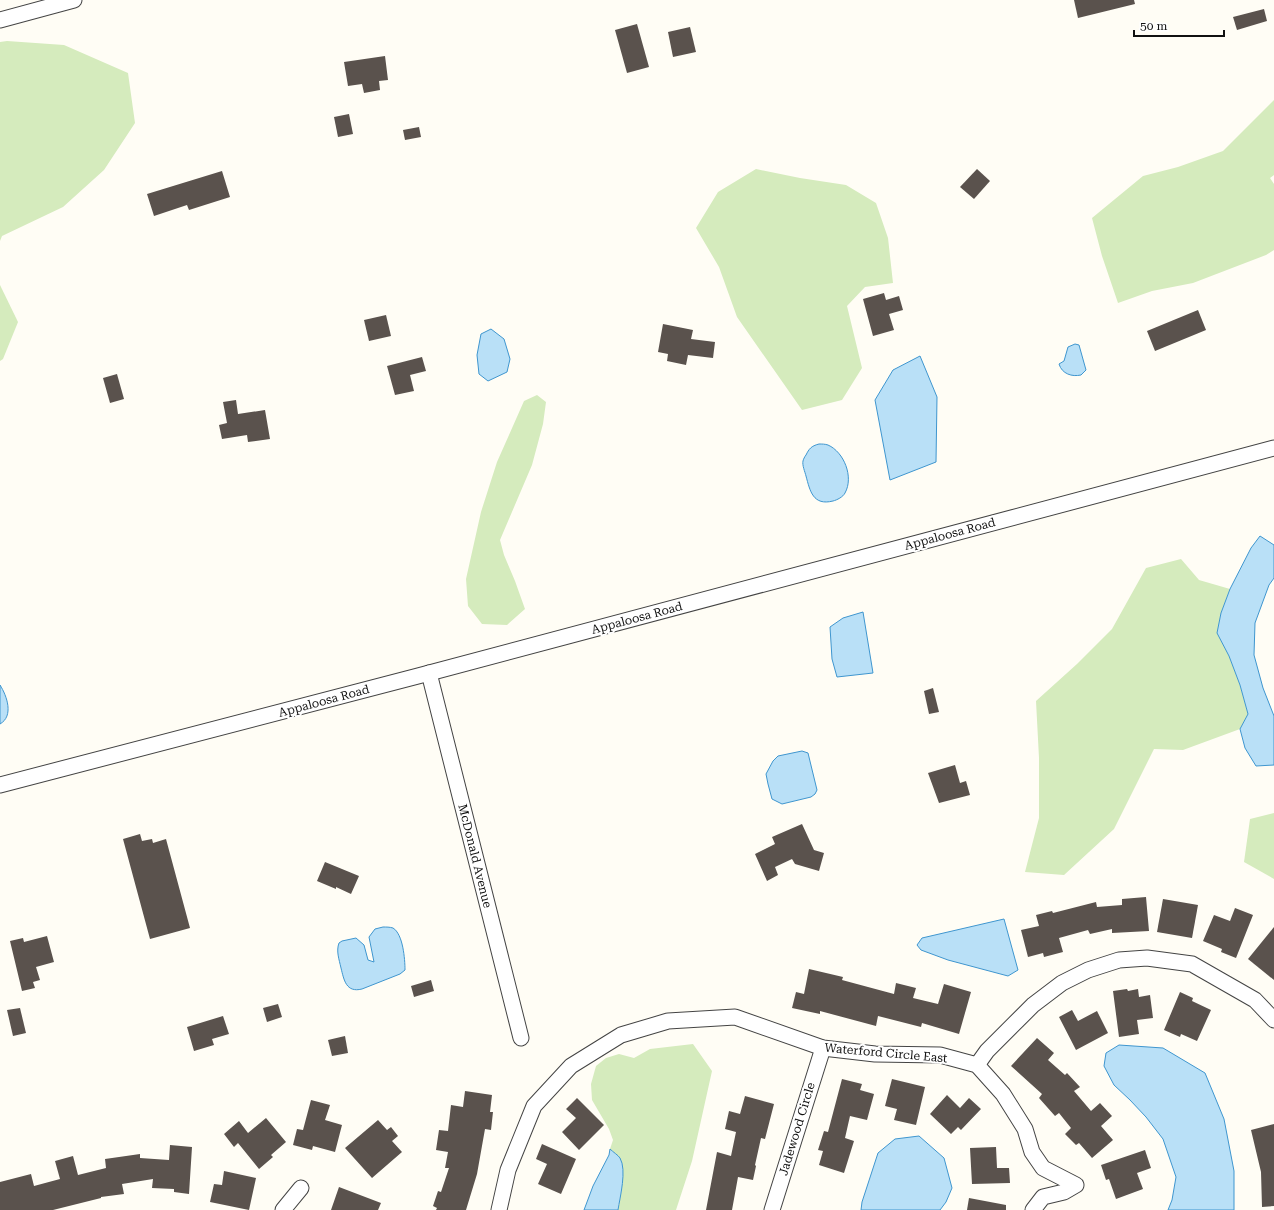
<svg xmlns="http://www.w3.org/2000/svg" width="1274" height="1210" font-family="'Roboto Serif',serif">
<rect width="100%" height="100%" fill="#fffdf5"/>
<!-- green -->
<g fill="#d5ebbd">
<polygon points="7,41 64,45 128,73 135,123 104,170 63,207 2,236 0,241 0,42"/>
<polygon points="1274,100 1274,175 1270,178 1274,184 1274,250 1266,255 1193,283 1152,291 1118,303 1102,256 1092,218 1143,176 1178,167 1223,151"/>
<polygon points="756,169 800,178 846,185 876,203 888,238 893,283 865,287 847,306 862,368 842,400 802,410 737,317 719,267 696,228 718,192"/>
<polygon points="0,285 18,322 3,359 0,361"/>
<polygon points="537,395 546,402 543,424 532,465 500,540 504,555 515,581 525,609 507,625 482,624 468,606 466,579 481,512 497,462 524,401"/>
<polygon points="1181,559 1199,580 1230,589 1221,613 1218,633 1229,656 1240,685 1248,714 1240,729 1183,750 1154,749 1114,829 1064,875 1025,872 1039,818 1039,758 1036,701 1077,664 1112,629 1146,568"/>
<polygon points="1274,813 1274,879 1244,862 1250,819"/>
<polygon points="693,1044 712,1071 692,1161 676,1210 618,1210 622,1188 620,1158 610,1149 613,1140 609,1129 592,1100 591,1084 596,1066 606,1058 619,1054 634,1058 650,1049"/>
</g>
<!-- water -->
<g fill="#b9e0f7" stroke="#3f96cf">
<polygon points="491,329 504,339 510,359 507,372 488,381 479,374 477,355 481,334"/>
<path d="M 1075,344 L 1079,345 L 1086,370 L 1081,375 C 1072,377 1062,374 1059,364 L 1064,361 L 1068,347 Z"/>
<polygon points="920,356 937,397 936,462 890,480 875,400 893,370"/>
<path d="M 819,444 C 822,444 825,444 828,445 C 844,452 854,477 845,493 C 843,497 837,500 833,501 C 813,506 810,491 806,476 C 805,472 802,465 803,461 C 803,460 805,456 806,455 C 809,449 811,446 819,444 Z"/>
<polygon points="1260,536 1274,545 1274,578 1269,585 1255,623 1254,655 1263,688 1274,716 1274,765 1256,766 1245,748 1240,729 1248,714 1240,685 1229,656 1217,633 1221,613 1230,589 1251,548"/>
<polygon points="863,612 873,673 837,677 832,659 830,627 843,618"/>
<path d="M 0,685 C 7,696 14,716 0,724 Z"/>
<polygon points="802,751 808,753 817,790 815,794 811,797 782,804 772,799 768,784 766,774 773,761 778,756"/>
<polygon points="1004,919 1018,970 1008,976 948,960 921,950 917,945 922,938"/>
<path d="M 383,927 C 386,927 390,927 393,928 C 403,934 405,959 405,970 L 400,974 L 362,989 C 346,993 344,980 341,968 C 339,959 336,951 339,943 L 342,941 L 356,938 L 364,945 L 368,960 L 374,962 L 369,937 L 375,929 Z"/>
<polygon points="1119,1045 1163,1048 1205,1073 1224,1119 1234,1171 1234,1210 1168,1210 1172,1200 1176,1177 1163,1139 1146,1117 1130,1100 1114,1085 1104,1066 1106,1053"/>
<polygon points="919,1136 944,1158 952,1188 946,1202 940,1210 861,1210 862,1202 878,1153 895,1139"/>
<path d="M 610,1149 C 613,1152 618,1155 620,1158 C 627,1170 620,1197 618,1210 L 584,1210 L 593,1186 L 609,1155 Z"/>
</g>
<!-- building -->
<g fill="#5a524d">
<polygon points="1074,0 1134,0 1135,4 1078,18"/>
<polygon points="1264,9 1267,21 1237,30 1233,17"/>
<polygon points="637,24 649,67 627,73 615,30"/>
<polygon points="690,27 696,52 673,57 668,32"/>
<polygon points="385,56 388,80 379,81 380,90 364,93 362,84 348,86 344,62"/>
<polygon points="349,114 353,134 338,137 334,117"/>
<polygon points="419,127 421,137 405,140 403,130"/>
<polygon points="977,169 990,181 974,199 960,187"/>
<polygon points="222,171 230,197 189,210 187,205 154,216 147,194"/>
<polygon points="884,293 886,300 899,296 903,310 889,314 894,330 873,336 863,299"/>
<polygon points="1198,310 1206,330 1155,351 1147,331"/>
<polygon points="386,315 391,336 369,341 364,320"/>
<polygon points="663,324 693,330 691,339 715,342 713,358 688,355 686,365 667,361 668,354 658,352"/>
<polygon points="422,357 426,371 410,375 414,391 395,395 387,366"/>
<polygon points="117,374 124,399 110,403 103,378"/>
<polygon points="236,400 238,414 265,410 270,439 248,442 247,435 222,439 219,425 227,423 223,402"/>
<polygon points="933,688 939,712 929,714 924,691"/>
<polygon points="955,765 960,783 966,781 970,795 939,803 928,773"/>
<polygon points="802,824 814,850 824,853 819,871 795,864 792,859 775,867 778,875 767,881 755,854 775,844 772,837"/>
<polygon points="140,834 142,841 152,839 153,843 166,839 190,928 150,939 123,839"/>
<polygon points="325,862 359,876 351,894 336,887 336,889 317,881"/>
<polygon points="1146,897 1149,931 1112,933 1112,929 1090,934 1088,930 1059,938 1063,952 1044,957 1043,953 1028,957 1021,930 1039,926 1036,915 1052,911 1053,913 1096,902 1097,907 1122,905 1122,899"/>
<polygon points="1163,899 1198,905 1192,938 1157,932"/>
<polygon points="1235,908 1253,915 1236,958 1221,952 1222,949 1203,941 1214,915 1230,921"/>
<polygon points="1274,927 1274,980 1248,959"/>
<polygon points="47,936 54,962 36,967 40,980 33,982 35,988 22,991 10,941 23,938 24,942"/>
<polygon points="809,969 843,977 842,980 894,994 896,983 916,988 913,998 938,1004 944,984 971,992 959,1034 922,1023 921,1027 878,1016 876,1026 820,1011 820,1014 792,1008 796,992 804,994"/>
<polygon points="431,980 434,991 414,997 411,986"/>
<polygon points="1127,989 1128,991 1138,989 1139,997 1150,995 1153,1018 1137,1020 1139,1034 1119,1037 1113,991"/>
<polygon points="1180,992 1193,998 1192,1001 1211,1010 1197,1041 1181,1034 1180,1037 1164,1030"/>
<polygon points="278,1004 282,1017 267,1022 263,1008"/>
<polygon points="20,1008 26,1033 13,1036 7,1010"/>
<polygon points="1072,1010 1078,1021 1097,1011 1108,1033 1076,1050 1059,1017"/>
<polygon points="223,1016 229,1034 212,1039 214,1045 194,1051 187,1027"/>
<polygon points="345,1036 348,1053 332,1056 328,1040"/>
<polygon points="1037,1038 1054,1053 1048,1060 1065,1075 1067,1073 1080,1087 1074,1091 1091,1111 1100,1103 1112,1116 1101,1126 1113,1140 1092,1158 1079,1143 1076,1145 1065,1134 1071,1128 1059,1113 1055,1116 1039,1098 1042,1094 1011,1066"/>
<polygon points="842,1079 862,1084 860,1090 874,1094 867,1120 850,1116 845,1138 854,1141 844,1173 819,1165 823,1151 818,1150 824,1131 828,1132"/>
<polygon points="892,1079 925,1087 916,1125 894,1120 897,1109 885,1106"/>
<polygon points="465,1091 492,1095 490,1112 493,1112 491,1130 485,1129 477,1174 466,1210 436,1210 437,1208 433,1206 438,1191 441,1192 449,1168 445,1168 448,1152 436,1150 439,1130 448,1131 451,1105 463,1107"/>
<polygon points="947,1095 960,1108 969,1098 981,1109 961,1130 958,1127 951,1134 930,1114"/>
<polygon points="745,1096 774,1104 765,1139 761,1138 755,1165 756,1166 753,1180 738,1177 732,1210 706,1210 717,1152 731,1156 736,1132 725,1129 729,1111 740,1114"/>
<polygon points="577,1098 604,1125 579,1150 562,1132 576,1118 566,1109"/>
<polygon points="311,1100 330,1105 325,1120 342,1125 335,1152 313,1146 312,1150 293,1145 297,1129 303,1130"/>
<polygon points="266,1118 286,1142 271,1155 273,1157 259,1169 238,1143 234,1147 224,1134 239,1121 248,1133"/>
<polygon points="378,1120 387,1130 391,1127 398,1136 392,1141 402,1152 372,1178 345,1148"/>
<polygon points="1274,1124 1274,1206 1262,1207 1261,1172 1251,1130"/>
<polygon points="542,1144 576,1159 561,1194 538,1184 547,1164 536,1159"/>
<polygon points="170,1145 192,1147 189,1194 174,1192 174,1189 152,1188 153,1179 122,1184 124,1194 101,1197 101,1198 53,1210 0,1210 0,1182 31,1174 34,1186 60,1179 55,1161 73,1156 78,1175 106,1168 105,1159 140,1154 140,1158 169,1160"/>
<polygon points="996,1147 997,1168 1009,1168 1010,1183 972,1184 970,1148"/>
<polygon points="1145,1150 1151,1168 1137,1173 1143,1189 1116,1199 1109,1179 1106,1180 1101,1165"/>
<polygon points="224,1171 256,1178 249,1210 210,1202 214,1184 222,1185"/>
<polygon points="339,1187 381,1203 378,1210 331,1210"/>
<polygon points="969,1198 1006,1205 1006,1210 967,1210"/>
</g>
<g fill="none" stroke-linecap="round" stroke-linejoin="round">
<defs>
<g id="minor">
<polyline points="0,20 74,0"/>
<polyline points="429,673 521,1038"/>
<polyline points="0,785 418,676 1274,448"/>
<polyline points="977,1065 987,1051 1033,1005 1062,983 1088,970 1119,960 1147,958 1192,964 1255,1000 1274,1020"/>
<polyline points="283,1210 301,1188"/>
<polyline points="499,1210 508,1170 534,1106 571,1066 621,1035 668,1021 735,1017 823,1048 875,1054 940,1055 977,1065 1003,1094 1025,1129 1032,1152 1043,1168 1076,1185 1064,1192 1043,1197 1033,1210"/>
<polyline points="772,1210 823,1048"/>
</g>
</defs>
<!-- minor casing -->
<use href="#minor" stroke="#444" stroke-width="17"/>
<!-- minor -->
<use href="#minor" stroke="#fff" stroke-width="15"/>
</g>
<g text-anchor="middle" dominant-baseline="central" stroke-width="4" stroke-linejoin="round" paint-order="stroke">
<!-- street labels -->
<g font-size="12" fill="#111" stroke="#fff">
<text transform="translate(950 534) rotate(-15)">Appaloosa Road</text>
<text transform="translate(637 618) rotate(-15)">Appaloosa Road</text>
<text transform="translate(324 701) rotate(-15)">Appaloosa Road</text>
<text transform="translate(475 856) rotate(76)">McDonald Avenue</text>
<text transform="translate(886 1053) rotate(5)">Waterford Circle East</text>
<text transform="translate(797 1129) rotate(-73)">Jadewood Circle</text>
</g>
</g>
<!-- scale -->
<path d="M1134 30v6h90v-6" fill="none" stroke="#111111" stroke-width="2"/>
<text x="1140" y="30" font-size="12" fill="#111111" stroke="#ffffff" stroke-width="3" paint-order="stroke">50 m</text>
</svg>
